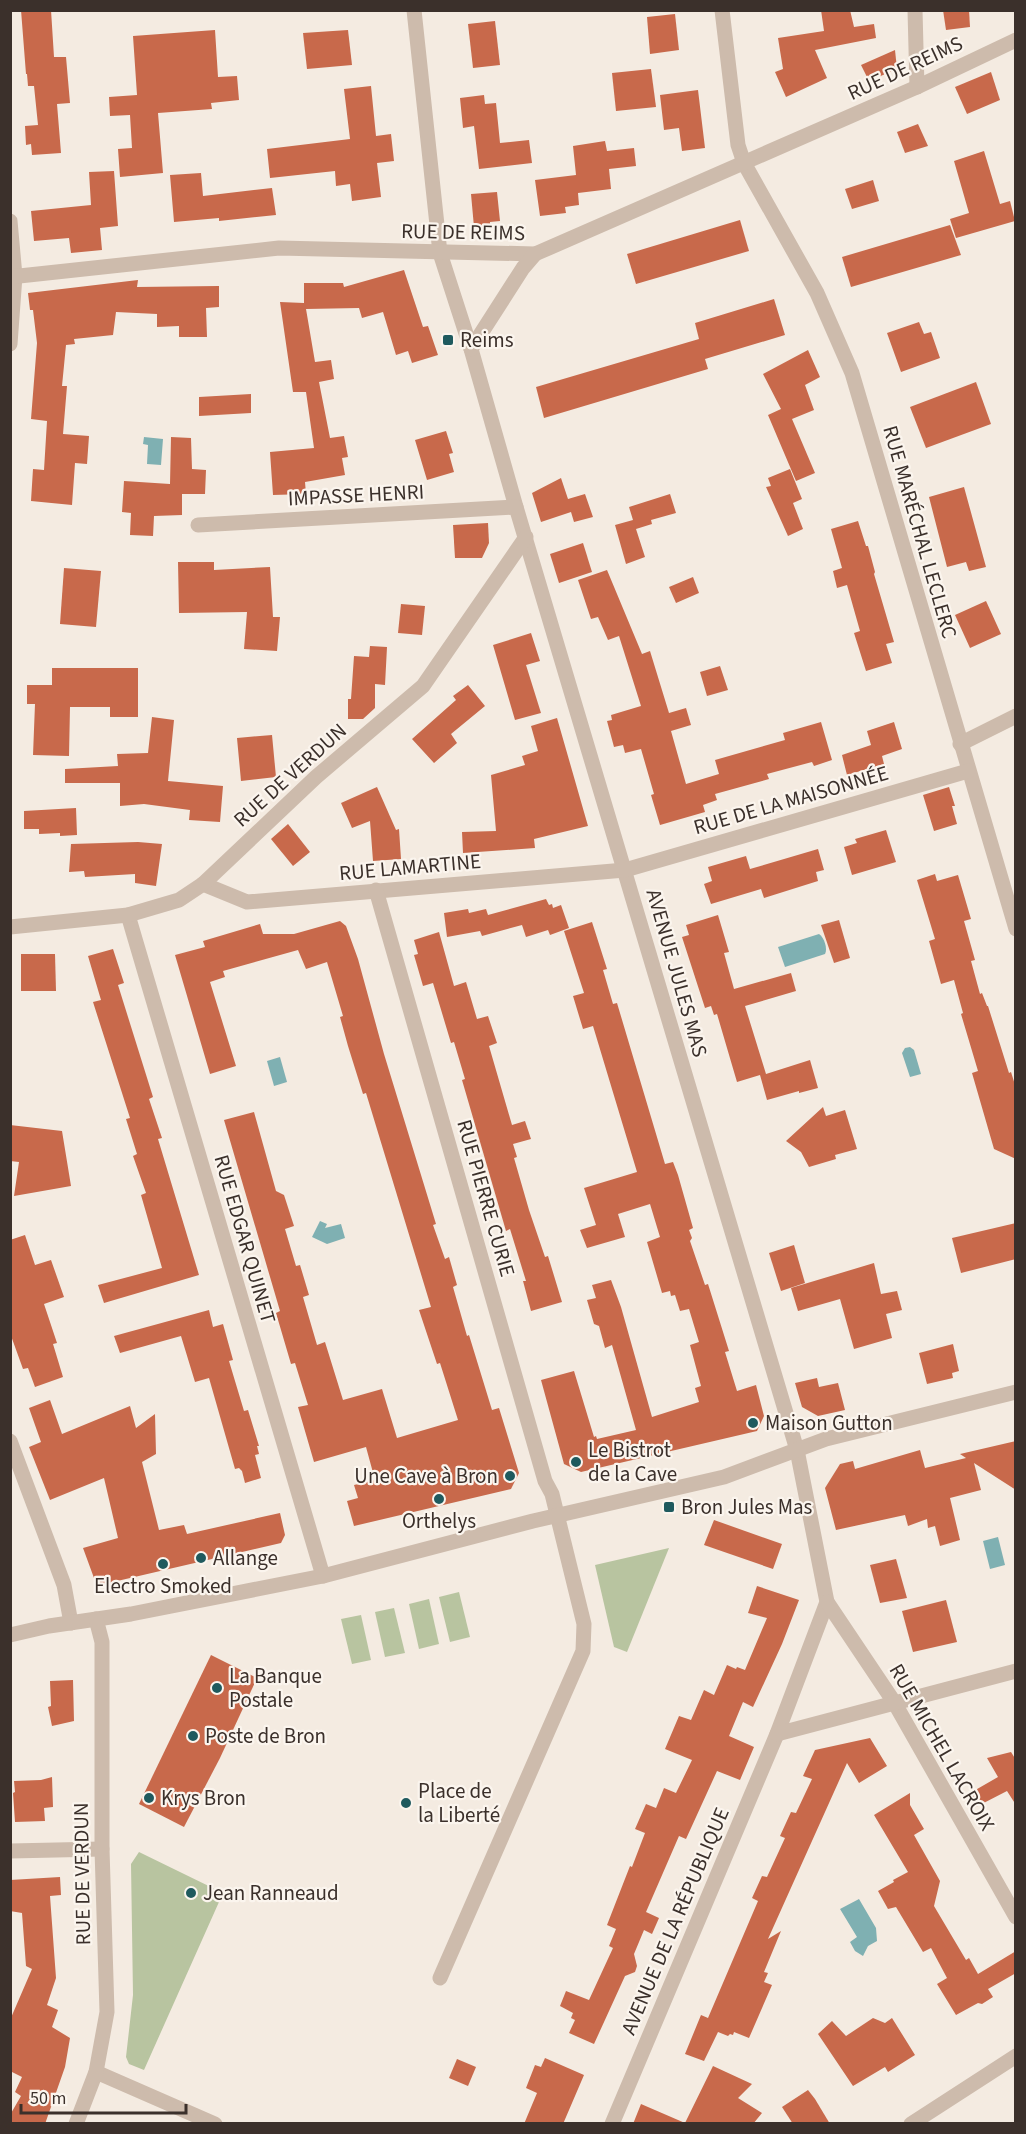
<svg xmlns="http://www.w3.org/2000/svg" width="1026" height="2134" font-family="'Source Sans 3',sans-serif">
<rect width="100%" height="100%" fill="#f4ebe1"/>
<!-- green -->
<g fill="#b8c4a0">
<polygon points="669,1548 627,1652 614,1647 595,1565"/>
<polygon points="459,1592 470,1637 450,1642 439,1597"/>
<polygon points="429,1599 439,1644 419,1649 409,1604"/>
<polygon points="394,1608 405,1653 385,1657 375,1612"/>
<polygon points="361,1615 371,1660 352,1664 341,1619"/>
<polygon points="139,1852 223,1893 144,2070 129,2064 126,2057 133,1995 131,1864"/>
</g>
<!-- water -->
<g fill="#7fb0b2">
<polygon points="144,437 163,439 161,465 147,464 148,445 143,444"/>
<path d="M 819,934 C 824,937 828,949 825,954 L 785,967 L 778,947 Z"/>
<polygon points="910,1047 914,1050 921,1074 910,1077 902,1053 905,1048"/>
<polygon points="280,1057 287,1082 274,1086 267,1061"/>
<polygon points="320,1221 327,1224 325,1228 341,1224 345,1238 327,1244 312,1237"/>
<polygon points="998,1537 1005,1565 990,1569 983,1541"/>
<polygon points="859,1899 876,1928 877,1941 868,1946 863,1956 855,1951 850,1942 857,1937 840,1909"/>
</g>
<!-- building -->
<g fill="#c8694b">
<polygon points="21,10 51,10 54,57 66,57 70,103 57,104 61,153 32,155 31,144 26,145 25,126 38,125 34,86 28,86 27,74 26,74"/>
<polygon points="821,10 850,10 854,27 874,24 876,38 815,50 827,78 786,97 775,72 783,69 778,38 824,31"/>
<polygon points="943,10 969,10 970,27 946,30"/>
<polygon points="675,14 679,50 650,54 647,17"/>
<polygon points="495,21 500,65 473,68 468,24"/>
<polygon points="215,30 218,77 237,76 239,100 211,103 212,109 158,113 163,173 120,177 118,149 132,148 130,115 110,116 109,97 137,95 133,36"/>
<polygon points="348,30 352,65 307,69 303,33"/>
<polygon points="895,50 897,69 869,81 861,65"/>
<polygon points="651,69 656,107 616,111 612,73"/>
<polygon points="991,72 1000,100 967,114 955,87"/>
<polygon points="371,86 376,136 391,134 394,161 377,163 381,197 352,201 350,184 336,186 335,171 270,178 267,149 350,139 344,89"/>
<polygon points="698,90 705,148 682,151 679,128 664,130 660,95"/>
<polygon points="484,95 485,104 496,103 500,143 529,140 532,163 479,169 474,126 463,128 460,98"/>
<polygon points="918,124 928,146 905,153 897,132"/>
<polygon points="605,141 607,151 634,148 636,166 609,169 611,189 578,193 579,205 565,207 566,213 540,216 535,180 576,175 573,146"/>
<polygon points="984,151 1000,204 1010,201 1015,221 956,238 950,219 969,213 954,161"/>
<polygon points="114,171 118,226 100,228 102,250 71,253 69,238 34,241 31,211 91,205 89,172"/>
<polygon points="201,173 203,196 272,188 276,215 219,221 219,218 174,222 170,175"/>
<polygon points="873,180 879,201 852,209 845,189"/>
<polygon points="497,192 500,221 490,222 490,226 474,227 471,194"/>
<polygon points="740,220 749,251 636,284 627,254"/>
<polygon points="950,225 961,255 851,287 842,257"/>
<polygon points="404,270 423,327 428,326 438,355 412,363 408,351 396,355 383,312 362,318 359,308 306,309 315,362 331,360 334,379 319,382 330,438 344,436 348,457 342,458 345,475 305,482 306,494 273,495 270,452 314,448 306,392 293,392 280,302 304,303 304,283 343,283 344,287"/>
<polygon points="138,280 137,287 219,286 219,307 206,308 207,337 179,337 179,326 157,327 157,314 116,312 113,335 74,339 75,344 66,345 62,386 67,386 63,434 89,436 87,464 75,463 72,505 31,501 33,469 44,470 47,421 31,419 37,343 33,310 30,310 28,293"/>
<polygon points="774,299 785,335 705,359 708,369 544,418 536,387 699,339 695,323"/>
<polygon points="919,322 924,334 931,332 940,358 901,372 887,333"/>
<polygon points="808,350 820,377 805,385 814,410 792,419 815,473 796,481 768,415 781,409 763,374"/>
<polygon points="976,382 991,424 926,448 910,407"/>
<polygon points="251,394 251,413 199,416 199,397"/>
<polygon points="446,431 453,453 449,454 454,472 427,480 415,440"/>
<polygon points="171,437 191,438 192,469 206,470 205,494 182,494 182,515 154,516 153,536 130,535 131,513 122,512 124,481 170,484"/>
<polygon points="790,469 802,499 793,503 803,529 788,536 766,487 771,486 768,478"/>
<polygon points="561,478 568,499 585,494 593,517 574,522 571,512 541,522 532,493"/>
<polygon points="964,487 986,567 969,571 966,562 947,567 929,497"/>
<polygon points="670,494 676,513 651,520 652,524 636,529 645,557 626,564 615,525 633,520 629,507"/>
<polygon points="858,521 866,546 868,546 875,572 874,574 894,642 886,644 892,663 866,671 854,633 860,631 847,585 837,588 833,571 842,568 831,529"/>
<polygon points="488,523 489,543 482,558 455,558 453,525"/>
<polygon points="583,543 592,572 559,583 550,554"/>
<polygon points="178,562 214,562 214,570 270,567 273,617 280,617 277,651 244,649 247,612 179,613"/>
<polygon points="64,568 101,571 96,627 60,624"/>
<polygon points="607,570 642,654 650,651 669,713 686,708 691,725 671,731 686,784 719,774 715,760 785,740 783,733 821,722 832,760 814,766 812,762 767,774 769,779 715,794 717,800 703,805 705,812 660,825 651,795 654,794 641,749 625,753 623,745 614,747 607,721 612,720 611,715 641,706 619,636 608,640 598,617 591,619 578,580"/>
<polygon points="693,577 699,593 676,603 669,587"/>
<polygon points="986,601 1001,634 970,648 955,615"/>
<polygon points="401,604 425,606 422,635 398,633"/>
<polygon points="531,633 540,661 526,665 541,713 515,720 493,645"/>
<polygon points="370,646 387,647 385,685 375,684 375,708 363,719 348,719 348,699 351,699 354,656 369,657"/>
<polygon points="720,666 728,690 707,696 700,672"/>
<polygon points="52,668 138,668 138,717 110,717 110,707 70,707 69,756 33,755 35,704 27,704 27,685 52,685"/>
<polygon points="468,685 485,706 451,734 457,743 434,763 412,739 456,700 453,696"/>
<polygon points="152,717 174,720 168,781 223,786 220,822 189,820 190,810 144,804 120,806 120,783 65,783 65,769 118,766 117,754 148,753"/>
<polygon points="557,718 588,826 534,839 535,848 463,853 462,832 496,831 491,775 525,765 522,756 538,751 531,726"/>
<polygon points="894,722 902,749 882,756 884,764 847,775 842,755 871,745 867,731"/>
<polygon points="272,735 276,777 241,781 237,738"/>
<polygon points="377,787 396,830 399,829 401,859 373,861 370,821 352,828 341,803"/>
<polygon points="949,787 955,806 952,806 957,824 934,831 923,795"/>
<polygon points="76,808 77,835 60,836 60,833 39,834 39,829 24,829 24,811"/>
<polygon points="288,824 310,852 293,866 271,839"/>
<polygon points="886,830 896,862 852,875 844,847 857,843 855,839"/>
<polygon points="138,842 162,844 156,886 135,883 135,874 85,877 84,871 69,872 71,844"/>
<polygon points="818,849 824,870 816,872 818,881 764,898 761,889 711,904 704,884 712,881 708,867 746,856 750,869"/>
<polygon points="935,874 937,881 958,875 971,919 964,921 975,960 971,961 980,994 982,993 987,1006 988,1006 1009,1073 1011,1072 1016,1088 1016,1159 994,1149 972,1073 978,1071 961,1014 963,1013 954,980 941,984 929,941 935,939 917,880"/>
<polygon points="546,899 549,905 552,904 553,908 561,905 569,928 550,935 548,930 526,937 522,925 482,936 480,931 447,937 444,913 468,909 469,913 486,909 488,915"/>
<polygon points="718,915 729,952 724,953 734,989 791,973 796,991 745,1006 766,1074 810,1060 818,1088 799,1093 799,1091 767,1100 760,1075 737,1082 717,1014 714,1015 711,1006 705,1008 682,937 689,935 686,925"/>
<polygon points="839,920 850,958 834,963 821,925"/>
<polygon points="340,921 346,926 358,959 384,1054 436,1224 433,1225 445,1259 449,1257 457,1285 453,1287 467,1336 469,1335 492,1410 499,1408 519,1473 511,1489 354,1526 347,1501 358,1498 354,1485 375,1480 366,1447 314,1462 298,1407 308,1405 295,1363 291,1364 276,1313 280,1311 224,1120 254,1112 276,1191 284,1195 294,1226 285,1229 296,1266 300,1265 309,1295 303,1297 317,1345 325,1342 343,1400 382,1389 397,1438 458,1420 440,1363 437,1364 419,1310 431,1307 366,1093 363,1094 348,1046 340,1017 343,1016 327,962 306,969 298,950 223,971 225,977 210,982 236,1066 210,1074 175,955 205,947 203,941 260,924 263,934 294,934"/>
<polygon points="592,922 607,969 603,970 613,1004 617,1003 665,1164 673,1162 678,1175 693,1228 689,1230 692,1238 690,1241 705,1285 708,1284 729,1351 725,1352 737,1391 756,1385 764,1416 757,1431 581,1472 564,1464 541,1380 574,1371 594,1437 596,1436 597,1439 636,1430 612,1345 605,1348 599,1326 594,1324 587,1300 596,1298 592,1285 611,1280 621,1307 652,1417 699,1402 695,1388 701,1386 690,1345 699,1342 689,1309 680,1311 675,1295 671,1296 670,1291 662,1293 647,1242 660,1237 650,1204 618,1214 625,1237 587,1248 580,1230 596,1225 584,1188 637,1172 593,1026 583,1029 573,996 584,993 564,931"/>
<polygon points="439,932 454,986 466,982 477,1019 488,1016 497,1043 489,1046 512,1125 525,1121 531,1139 513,1144 517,1157 514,1158 529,1210 545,1257 548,1256 562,1302 531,1311 523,1281 526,1281 510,1229 506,1231 462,1080 465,1079 454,1042 451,1043 433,983 423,986 414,955 418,954 414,940"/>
<polygon points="113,949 124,983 118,985 153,1097 149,1099 162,1138 158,1139 199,1275 104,1303 98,1285 162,1268 141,1195 146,1193 133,1156 137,1154 126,1119 130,1118 93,1002 101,1000 88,956"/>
<polygon points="21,954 55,954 56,991 21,991"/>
<polygon points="823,1107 826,1116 845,1110 857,1149 835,1155 836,1159 809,1167 801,1152 786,1141"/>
<polygon points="10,1125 62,1131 71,1186 14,1196 19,1162 10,1161"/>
<polygon points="1016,1223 1016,1259 961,1273 952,1238"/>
<polygon points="25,1235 35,1265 51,1260 64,1297 44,1304 57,1343 53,1344 63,1377 35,1387 28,1368 23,1369 10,1333 10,1240"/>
<polygon points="794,1245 805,1283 781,1291 769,1253"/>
<polygon points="874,1263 881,1294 897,1291 902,1310 886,1314 892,1338 854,1349 840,1299 798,1311 791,1288"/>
<polygon points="209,1310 213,1327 223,1324 233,1360 229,1361 244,1411 248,1410 259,1446 257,1446 259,1454 255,1455 261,1478 245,1483 242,1471 239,1468 235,1469 209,1378 195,1382 181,1336 120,1353 114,1336"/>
<polygon points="953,1344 959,1371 952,1373 953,1378 927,1384 919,1353"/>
<polygon points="817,1378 819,1387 838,1383 845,1410 818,1416 802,1407 795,1383"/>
<polygon points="50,1400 62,1434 130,1406 136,1428 155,1414 156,1454 142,1462 159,1530 184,1525 187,1534 280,1513 285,1535 281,1543 100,1585 97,1577 94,1578 83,1548 118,1538 104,1478 50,1500 29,1447 41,1442 29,1408"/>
<polygon points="1016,1441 1016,1490 974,1463 981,1490 950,1498 960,1540 940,1546 935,1526 928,1528 927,1519 908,1526 905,1515 836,1530 825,1488 840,1464 853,1461 855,1469 920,1450 925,1468 966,1458 960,1454"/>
<polygon points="714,1520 782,1544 773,1569 704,1545"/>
<polygon points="896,1559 907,1598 880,1603 870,1565"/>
<polygon points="757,1586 799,1600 782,1644 753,1707 743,1702 729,1736 754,1747 740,1780 717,1771 686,1839 679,1836 646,1912 659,1918 652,1934 644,1930 634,1954 637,1966 635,1972 625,1976 594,2044 569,2033 575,2020 571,2018 573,2013 560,2006 566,1991 589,2000 613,1948 609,1946 616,1929 607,1925 630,1866 632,1867 645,1833 635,1829 646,1804 656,1808 664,1788 676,1793 692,1760 665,1749 679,1716 691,1720 704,1690 714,1695 727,1665 736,1669 737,1667 745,1670 767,1618 748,1613"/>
<polygon points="946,1600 957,1642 913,1652 902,1611"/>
<polygon points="211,1655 257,1678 220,1758 184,1827 139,1804"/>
<polygon points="73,1680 74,1721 52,1726 48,1707 51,1706 50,1681"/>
<polygon points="870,1738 887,1766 859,1783 847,1763 768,1939 781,1931 764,1972 768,1973 764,1982 772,1985 749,2038 734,2032 733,2035 730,2034 728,2036 718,2032 704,2061 685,2054 701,2015 708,2018 758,1901 752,1898 762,1876 767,1877 785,1838 780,1836 791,1812 796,1813 812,1779 803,1776 815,1750"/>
<polygon points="1011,1752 1016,1760 1016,1805 1007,1791 972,1809 965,1796 998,1777 987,1758"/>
<polygon points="52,1777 53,1807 44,1808 45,1821 15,1822 13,1793 15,1792 14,1781 41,1780"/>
<polygon points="910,1793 910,1805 924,1829 914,1835 940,1881 934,1906 966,1960 969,1958 978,1974 1016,1951 1016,1973 988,1989 993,1997 982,2004 978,2003 956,2015 937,1984 947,1978 931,1948 923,1952 896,1907 888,1909 878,1891 894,1882 893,1880 908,1872 874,1815"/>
<polygon points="60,1877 61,1895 50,1896 56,1978 47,2005 58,2010 52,2027 70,2038 65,2067 45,2124 10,2124 10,2115 21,2096 15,2092 22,2077 10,2071 10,2020 32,1969 26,1966 22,1913 10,1911 10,1880"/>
<polygon points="873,2018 885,2023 892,2018 915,2055 888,2072 885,2067 853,2086 818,2034 832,2021 846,2036"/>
<polygon points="545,2058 584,2075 563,2124 524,2124 537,2093 526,2088 535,2065 541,2067"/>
<polygon points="457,2059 476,2067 468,2086 449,2078"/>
<polygon points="713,2066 752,2084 738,2098 762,2113 753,2124 633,2124 641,2104 685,2123"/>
<polygon points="808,2090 815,2099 830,2124 793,2124 782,2107"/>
</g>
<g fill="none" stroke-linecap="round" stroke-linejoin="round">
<!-- minor -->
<g stroke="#cdbbac" stroke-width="15">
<polyline points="414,10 440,253 471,349 516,507 797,1450 827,1602 777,1734 612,2124"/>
<polyline points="722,10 738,145 744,163 817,293 852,373 1016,929"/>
<polyline points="915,10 917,87"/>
<polyline points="10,221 15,276 10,344"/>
<polyline points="10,277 279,248 535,254 917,87 1016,40"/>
<polyline points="471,349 523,268 535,254"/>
<polyline points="198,525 516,507"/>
<polyline points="960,744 1016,716"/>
<polyline points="203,884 247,902 625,870 968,771"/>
<polyline points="376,890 545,1481 552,1494 584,1624 583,1651 440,1978"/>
<polyline points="128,915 323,1576"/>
<polyline points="10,927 128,915 179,900 203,884 316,777 423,686 526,537"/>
<polyline points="10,1441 64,1585 71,1623"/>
<polyline points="827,1602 894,1702 1016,1917"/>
<polyline points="10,1635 49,1626 131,1614 323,1576 533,1521 724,1477 826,1439 1016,1392"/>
<polyline points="777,1734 1016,1671"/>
<polyline points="10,1851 102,1849"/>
<polyline points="96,2072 215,2124"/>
<polyline points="76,2124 96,2072 107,2012 102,1849 102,1642 96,1619"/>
<polyline points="911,2124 1016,2056"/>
</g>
</g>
<!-- markers -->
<g fill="#1f5a5e" stroke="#fbf5ee" stroke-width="2">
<rect x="442" y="334" width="12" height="12" rx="3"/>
<circle cx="753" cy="1423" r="6"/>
<circle cx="576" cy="1462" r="6"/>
<circle cx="510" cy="1476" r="6"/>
<circle cx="439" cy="1499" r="6"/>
<rect x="663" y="1501" width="12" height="12" rx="3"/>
<circle cx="201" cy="1558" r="6"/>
<circle cx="163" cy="1564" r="6"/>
<circle cx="217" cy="1688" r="6"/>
<circle cx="193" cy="1736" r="6"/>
<circle cx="149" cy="1798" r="6"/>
<circle cx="406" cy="1803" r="6"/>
<circle cx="191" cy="1893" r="6"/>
</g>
<g text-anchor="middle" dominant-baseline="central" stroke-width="4.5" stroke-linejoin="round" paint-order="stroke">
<!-- street labels -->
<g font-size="21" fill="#3b302b" stroke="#fbf5ee">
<text transform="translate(905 68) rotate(-25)">RUE DE REIMS</text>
<text transform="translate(463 232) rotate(1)">RUE DE REIMS</text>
<text transform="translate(356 495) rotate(-3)">IMPASSE HENRI</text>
<text transform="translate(920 532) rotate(74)">RUE MARÉCHAL LECLERC</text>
<text transform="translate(290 775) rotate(-42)">RUE DE VERDUN</text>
<text transform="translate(791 800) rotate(-16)">RUE DE LA MAISONNÉE</text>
<text transform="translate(410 867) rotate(-5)">RUE LAMARTINE</text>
<text transform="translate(677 973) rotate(74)">AVENUE JULES MAS</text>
<text transform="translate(486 1198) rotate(74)">RUE PIERRE CURIE</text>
<text transform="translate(245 1239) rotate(74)">RUE EDGAR QUINET</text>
<text transform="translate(942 1747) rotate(60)">RUE MICHEL LACROIX</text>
<text transform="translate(82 1874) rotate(-91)">RUE DE VERDUN</text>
<text transform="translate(675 1921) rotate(-67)">AVENUE DE LA RÉPUBLIQUE</text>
</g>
<!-- poi labels -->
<g font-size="21" fill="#3b302b" stroke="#fbf5ee" text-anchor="start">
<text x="460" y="340">Reims</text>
<text x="765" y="1423">Maison Gutton</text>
<text x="588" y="1450">Le Bistrot<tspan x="588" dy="24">de la Cave</tspan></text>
<text x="498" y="1476" text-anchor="end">Une Cave à Bron</text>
<text x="681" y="1507">Bron Jules Mas</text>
<text x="439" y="1521" text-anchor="middle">Orthelys</text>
<text x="213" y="1558">Allange</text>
<text x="163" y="1586" text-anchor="middle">Electro Smoked</text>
<text x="229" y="1676">La Banque<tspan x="229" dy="24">Postale</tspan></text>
<text x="205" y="1736">Poste de Bron</text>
<text x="418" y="1791">Place de<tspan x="418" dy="24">la Liberté</tspan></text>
<text x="161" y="1798">Krys Bron</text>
<text x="203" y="1893">Jean Ranneaud</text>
</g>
</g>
<!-- border -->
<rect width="1026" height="2134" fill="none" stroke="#3b302b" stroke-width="24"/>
<!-- scale -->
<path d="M21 2104v9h165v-9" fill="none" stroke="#3b302b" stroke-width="3"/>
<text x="30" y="2104" font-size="18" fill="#3b302b" stroke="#fbf5ee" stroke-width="4.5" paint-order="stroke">50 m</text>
</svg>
